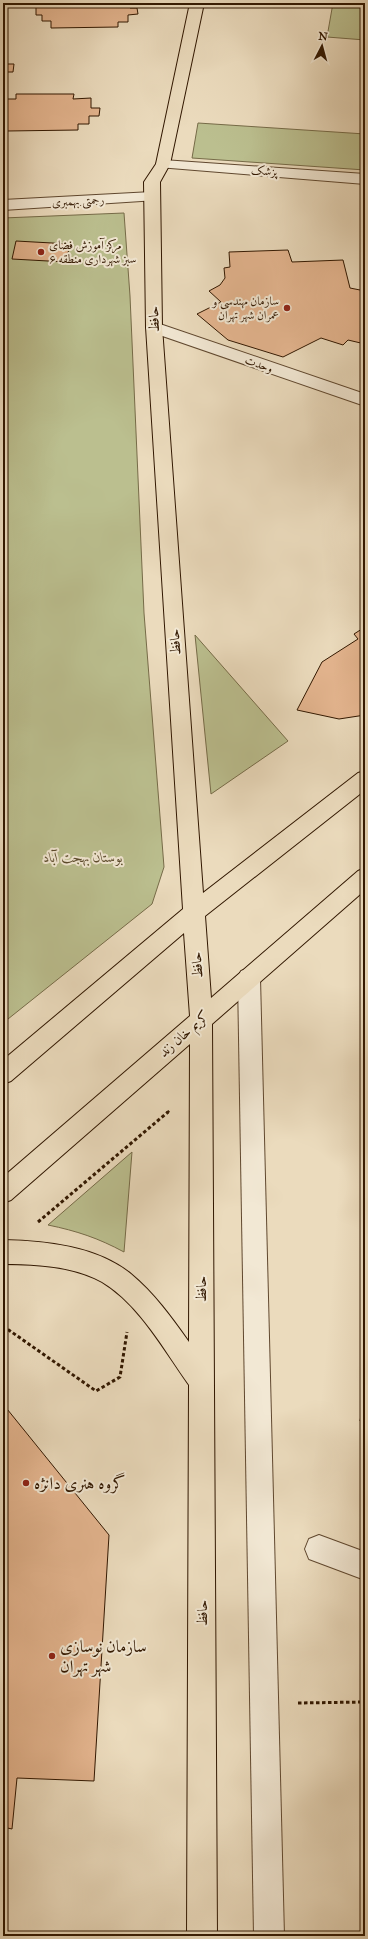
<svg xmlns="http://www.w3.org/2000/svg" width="368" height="1939" font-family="'IM FELL Great Primer',Amiri,serif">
<rect width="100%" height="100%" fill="#ebdbbd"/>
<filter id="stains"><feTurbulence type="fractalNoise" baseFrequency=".005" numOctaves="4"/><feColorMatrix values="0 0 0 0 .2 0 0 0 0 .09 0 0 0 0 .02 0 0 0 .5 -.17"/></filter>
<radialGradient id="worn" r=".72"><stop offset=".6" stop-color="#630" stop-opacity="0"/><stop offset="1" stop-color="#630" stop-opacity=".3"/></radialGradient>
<!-- green -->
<g fill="#bbbf8f" stroke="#766b48">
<polygon points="333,3 365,3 365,40 327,37"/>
<polygon points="198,123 365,134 365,170 192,158"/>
<polygon points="124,213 130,296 144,613 164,867 152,904 3,1023 3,218"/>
<polygon points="195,635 288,741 211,794"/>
<path d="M 132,1152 L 124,1252 C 98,1238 77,1231 48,1225 Z"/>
</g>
<!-- building -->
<g fill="#e4b58f" stroke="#311700">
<polygon points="44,3 129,3 130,8 137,8 138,14 128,15 128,22 118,22 118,27 51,28 51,21 42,21 42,15 36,15 36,6 44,6"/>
<polygon points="3,55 6,55 6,64 14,64 13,72 4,72 3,80"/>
<polygon points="16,94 74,94 73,99 91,98 91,108 100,108 99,116 89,116 89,124 78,124 78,130 7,131 7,122 3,122 3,99 16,99"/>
<polygon points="16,241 70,244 66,262 12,259"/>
<polygon points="288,250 292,262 343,260 350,288 365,291 365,344 348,340 343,345 321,338 283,357 228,340 197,314 221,302 209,291 220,285 225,278 224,268 230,267 229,252"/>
<polygon points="365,627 365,715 339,719 297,710 322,662 358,639 354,634"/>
<polygon points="365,1392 365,1422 360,1421"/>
<polygon points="3,1404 109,1535 94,1781 17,1778 12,1829 3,1827"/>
</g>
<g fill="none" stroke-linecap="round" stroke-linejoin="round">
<defs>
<g id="minor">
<polygon points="163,160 365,174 365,184 158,167 156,164 158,161"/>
<polygon points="152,192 157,194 160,197 157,200 3,210 3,200"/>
<polygon points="154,322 365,394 365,406 148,331 146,327 148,323"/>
<polygon points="249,968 257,971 260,978 284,1936 254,1936 238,978 241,971"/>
<polygon points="319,1535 365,1552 365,1580 309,1559 305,1549 309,1539"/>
</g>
<path id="major" d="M 190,3 L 204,3 L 170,164 L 160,182 L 162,327 L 203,893 L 358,773 L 365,771 L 365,790 L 205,916 L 211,998 L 358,871 L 365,868 L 365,890 L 212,1024 L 217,1936 L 187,1936 L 189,1385 C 164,1350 140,1305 102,1282 C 74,1266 35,1264 3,1264 L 3,1240 C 46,1241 97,1246 131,1274 C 154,1293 172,1318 189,1342 L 190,1044 L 11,1200 L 3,1203 L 3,1177 L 190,1016 L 184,933 L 11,1081 L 3,1084 L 3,1060 L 183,909 L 146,327 L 144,182 L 156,164 Z"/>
</defs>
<!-- minor casing -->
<use href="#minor" stroke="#60482f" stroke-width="2"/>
<!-- major casing -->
<use href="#major" stroke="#311700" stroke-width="2"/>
<!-- path-far1 -->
<polyline stroke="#311700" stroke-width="2.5" stroke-dasharray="3 2" stroke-linecap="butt" points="167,1113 170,1110"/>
<!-- path -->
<g stroke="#311700" stroke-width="3" stroke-dasharray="3.5 2.5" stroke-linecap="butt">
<polyline points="38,1222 168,1112"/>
<polyline points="3,1326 96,1391 120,1377 127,1332"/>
<polyline points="298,1703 365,1702"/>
</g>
<!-- minor -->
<use href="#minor" fill="#f2e8d4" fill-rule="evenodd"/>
<!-- major -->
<use href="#major" fill="#ebdbbd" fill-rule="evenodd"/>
</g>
<!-- markers -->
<g fill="#8f2418" stroke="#f2e8d4" stroke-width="1.5">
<circle cx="41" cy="252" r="4"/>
<circle cx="287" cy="308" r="4"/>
<circle cx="26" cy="1483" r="4"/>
<circle cx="52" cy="1656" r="4"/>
</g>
<g text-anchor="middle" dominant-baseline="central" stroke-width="4" stroke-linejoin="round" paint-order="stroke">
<!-- far-street labels -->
<g font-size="12" fill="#311700" stroke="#f2e8d4">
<text transform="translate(264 171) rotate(4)">پزشک</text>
<text transform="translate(78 201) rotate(-3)">رحمتی بهمبری</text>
<text transform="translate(259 364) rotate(19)">وحدت</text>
</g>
<!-- far-poi labels -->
<g font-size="12" fill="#311700" stroke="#f2e8d4" text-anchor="start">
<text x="49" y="245">مرکز آموزش فضای<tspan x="49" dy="14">سبز شهرداری منطقه ۶</tspan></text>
<text x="279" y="301" text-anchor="end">سازمان مهندسی و<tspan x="279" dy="14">عمران شهر تهران</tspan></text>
</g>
<!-- street labels -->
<g font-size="14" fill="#311700" stroke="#f2e8d4">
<text transform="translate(154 319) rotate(-92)">حافظ</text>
<text transform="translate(175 642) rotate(-94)">حافظ</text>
<text transform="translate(197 965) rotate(-94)">حافظ</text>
<text transform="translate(184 1034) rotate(-41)">کریم خان زند</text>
<text transform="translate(201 1289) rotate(-90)">حافظ</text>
<text transform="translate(202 1613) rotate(-90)">حافظ</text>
</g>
<!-- park labels -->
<g font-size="14" font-style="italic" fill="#5a492b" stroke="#f2e8d4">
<text x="83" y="857">بوستان بهجت آباد</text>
</g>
<!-- near-poi labels -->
<g font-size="17" fill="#311700" stroke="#f2e8d4" text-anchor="start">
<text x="34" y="1483">گروه هنری دانژه</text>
<text x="60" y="1646">سازمان نوسازی<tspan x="60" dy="20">شهر تهران</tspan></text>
</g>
</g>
<!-- margin -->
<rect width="368" height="1939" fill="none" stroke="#ebdbbd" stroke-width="16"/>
<rect x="4" y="4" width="360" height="1931" fill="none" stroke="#311700" stroke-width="2"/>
<rect x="8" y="8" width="352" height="1923" fill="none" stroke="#311700"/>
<!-- north arrow -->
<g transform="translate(322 46) rotate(6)" stroke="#f2e8d4" stroke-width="3" paint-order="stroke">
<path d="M0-3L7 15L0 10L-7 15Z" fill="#311700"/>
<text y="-6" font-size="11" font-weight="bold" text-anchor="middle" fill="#311700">N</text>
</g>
<rect width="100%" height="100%" filter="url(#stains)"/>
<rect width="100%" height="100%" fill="url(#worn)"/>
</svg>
